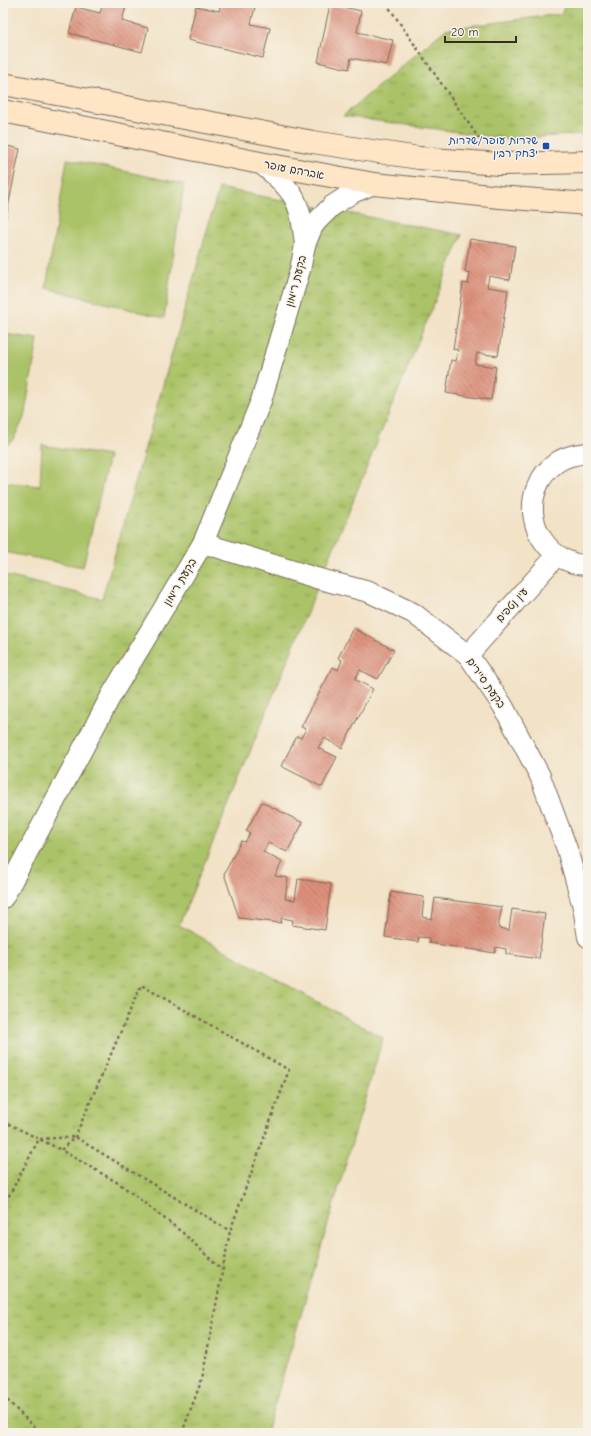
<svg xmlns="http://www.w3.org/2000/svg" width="591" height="1436" font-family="'Comic Neue','Playpen Sans Hebrew',sans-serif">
<defs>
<pattern id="park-tufts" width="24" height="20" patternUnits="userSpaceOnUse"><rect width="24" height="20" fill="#abc368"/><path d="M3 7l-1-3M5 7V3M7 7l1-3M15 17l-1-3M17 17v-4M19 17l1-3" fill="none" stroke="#8c9f55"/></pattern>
<pattern id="building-back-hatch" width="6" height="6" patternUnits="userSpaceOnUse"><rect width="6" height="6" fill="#dd907b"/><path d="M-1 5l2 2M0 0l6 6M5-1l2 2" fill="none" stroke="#b47664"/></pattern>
</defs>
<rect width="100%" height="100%" fill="#f7f3e8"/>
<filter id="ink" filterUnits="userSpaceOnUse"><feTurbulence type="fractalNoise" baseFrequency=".025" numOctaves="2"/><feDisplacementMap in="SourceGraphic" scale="8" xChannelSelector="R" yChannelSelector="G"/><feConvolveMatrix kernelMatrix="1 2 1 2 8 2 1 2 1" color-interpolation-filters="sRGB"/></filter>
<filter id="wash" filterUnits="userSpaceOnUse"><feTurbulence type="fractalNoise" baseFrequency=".012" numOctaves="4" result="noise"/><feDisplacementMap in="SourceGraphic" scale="16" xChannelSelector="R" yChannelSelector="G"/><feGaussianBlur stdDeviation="0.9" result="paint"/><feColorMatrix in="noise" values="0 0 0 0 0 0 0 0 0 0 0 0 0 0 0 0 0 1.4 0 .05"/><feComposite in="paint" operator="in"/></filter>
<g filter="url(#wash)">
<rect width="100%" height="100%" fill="#f2e2c6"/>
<!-- grass -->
<g fill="#abc368" stroke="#737643">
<polygon points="67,159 184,184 164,318 46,288"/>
<polygon points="3,334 38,339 24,418 13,440 3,448"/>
<polygon points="42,445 109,456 83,567 3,552 3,482 40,486"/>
</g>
<!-- park -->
<g fill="url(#park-tufts)" stroke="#737643">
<polygon points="566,3 588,3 588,134 508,139 343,116 446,29 561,14"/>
<polygon points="219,188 462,235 179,925 383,1038 266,1433 3,1433 3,575 102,599"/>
</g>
<g id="blocks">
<!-- building -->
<g fill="url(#building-back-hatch)">
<polygon points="103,3 127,3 122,21 148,28 142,52 69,33 76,7 100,13"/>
<polygon points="221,3 256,3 251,24 270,28 263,58 188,40 196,6 219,11"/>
<polygon points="330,4 361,11 357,32 393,40 387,65 351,58 349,69 318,62"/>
<polygon points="3,145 20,149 4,226 3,225"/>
<polygon points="470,239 515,246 510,280 489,276 487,287 508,290 498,356 477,353 475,364 496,367 491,400 446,393 451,360 456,361 458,350 453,349 463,283 468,284 470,273 465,272"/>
<polygon points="353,628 394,650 378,679 360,670 355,679 373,689 342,748 324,738 318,748 337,757 322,787 281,766 297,736 301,738 306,729 301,727 333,667 338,670 342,660 338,658"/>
<polygon points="262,802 303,823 287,852 268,843 263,852 282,862 275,876 288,878 285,899 295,900 298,879 331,884 325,930 292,925 293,920 282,918 281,923 239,918 224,874 241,841 245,842 250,833 246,831"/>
<polygon points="391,892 424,897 422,917 432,919 435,898 502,907 498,928 509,930 512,909 545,914 539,959 506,954 506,949 496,947 495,953 429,943 429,938 419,937 418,942 385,937"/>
</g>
</g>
</g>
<g filter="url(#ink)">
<use href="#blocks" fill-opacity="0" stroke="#7b6a59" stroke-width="1"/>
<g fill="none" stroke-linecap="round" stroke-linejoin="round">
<defs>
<g id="street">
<path d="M 260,163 C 296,192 300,200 305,245"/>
<path d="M 588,453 C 577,454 565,456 556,463 C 518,491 529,548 573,563 C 577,565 583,564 588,565"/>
<polyline points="203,543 316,578 369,592 413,613 468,655 503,706 540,776 567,849 583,907 588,937"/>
<polyline points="468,655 557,555"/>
<polyline points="3,898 112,694 203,543 261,401 300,270 305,245 312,228 317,221 332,206 352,193 374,184"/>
</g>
<g id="secondary">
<polyline points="3,84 313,142 419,158 499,164 588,162"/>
<polyline points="3,111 260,163 374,184 500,197 588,204"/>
</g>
</defs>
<!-- street casing -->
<use href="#street" stroke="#7b6a59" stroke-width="22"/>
<!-- secondary casing -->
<use href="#secondary" stroke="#7b6a59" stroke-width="24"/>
<!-- path -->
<g stroke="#7b6a59" stroke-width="2.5" stroke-dasharray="3 3" stroke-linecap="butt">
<polyline points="386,3 480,140"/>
<polyline points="3,1121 61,1150"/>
<polyline points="3,1207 39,1139 75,1137 230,1231"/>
<polyline points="3,1396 40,1433"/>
<polyline points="182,1433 202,1379 230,1231 289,1070 141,985 75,1137 61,1150 120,1184 183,1233 222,1270"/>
</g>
<!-- street -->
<use href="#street" stroke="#fff" stroke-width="20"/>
<!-- secondary -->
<use href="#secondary" stroke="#fde5c5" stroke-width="22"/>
</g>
</g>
<!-- markers -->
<rect fill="#1a4fb4" stroke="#f7f3e8" stroke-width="1.5" x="542" y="142" width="8" height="8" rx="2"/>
<g text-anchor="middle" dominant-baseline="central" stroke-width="3" stroke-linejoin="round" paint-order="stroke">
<!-- transit labels -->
<g font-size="11" fill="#164399" stroke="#f7f3e8" text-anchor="end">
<text x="538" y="140">שדרות עופר/שדרות<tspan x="538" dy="13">יצחק רבין</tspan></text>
</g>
<!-- street labels -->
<g font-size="11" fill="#3b2a1e" stroke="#f7f3e8">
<text transform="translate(294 170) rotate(11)">אברהם עופר</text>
<text transform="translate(296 281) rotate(-75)">בקעת רימון</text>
<text transform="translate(180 582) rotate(-59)">בקעת רימון</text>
<text transform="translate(512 605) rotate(-48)">עין נטפים</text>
<text transform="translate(486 683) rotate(55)">בקעת סיירים</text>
</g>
</g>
<!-- margin -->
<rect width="591" height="1436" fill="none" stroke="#f7f3e8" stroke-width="16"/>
<!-- scale -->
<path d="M445 36v6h71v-6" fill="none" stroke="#3b2a1e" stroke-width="2"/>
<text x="451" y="36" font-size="12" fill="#3b2a1e" stroke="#f7f3e8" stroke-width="3" paint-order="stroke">20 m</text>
</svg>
